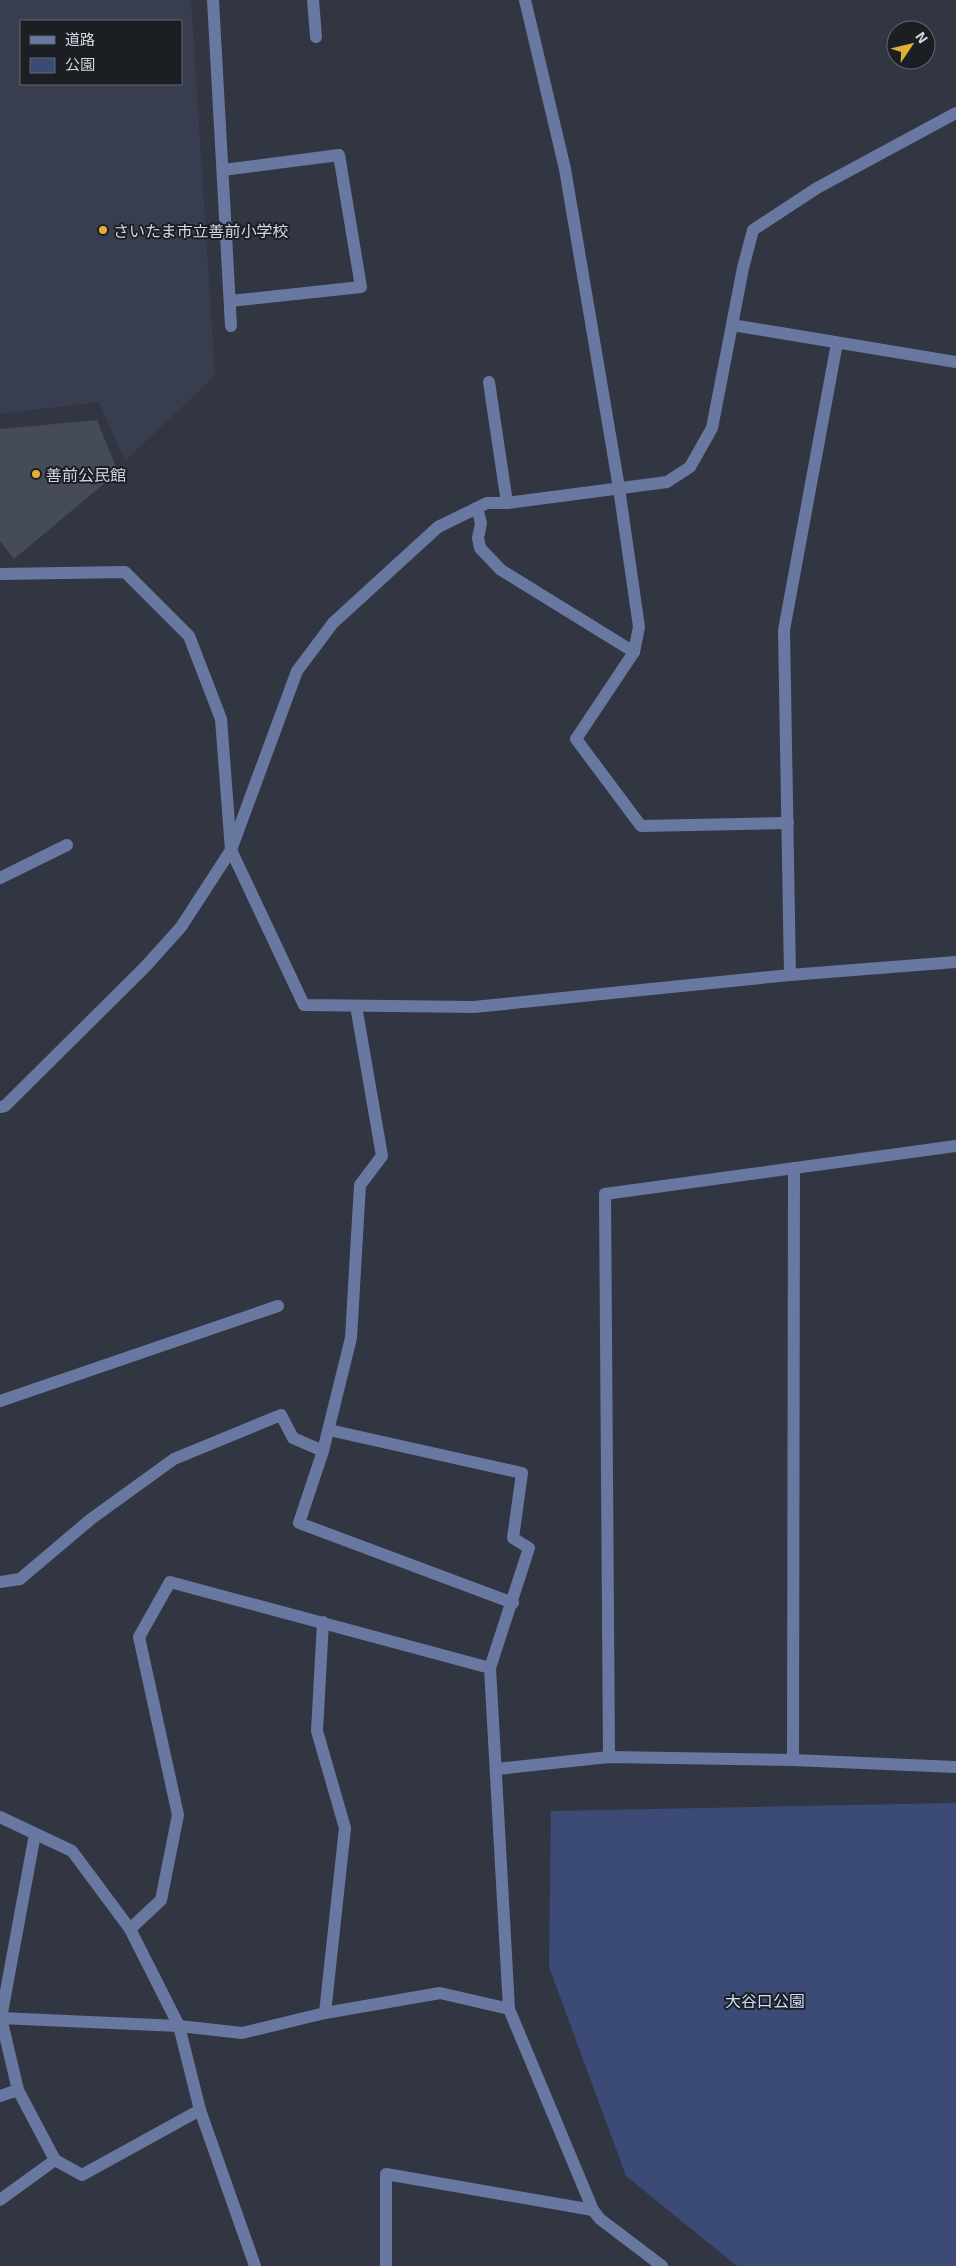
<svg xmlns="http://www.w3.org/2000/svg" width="956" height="2266" font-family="'Exo 2','Noto Sans JP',sans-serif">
<rect width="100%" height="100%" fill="#313642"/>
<!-- built -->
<path fill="#383e50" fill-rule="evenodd" d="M 0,0 L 191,0 L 215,376 L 125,461 L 99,402 L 0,414 ZM 21,21 L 181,21 L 181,84 L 21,84 Z"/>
<!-- green -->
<polygon fill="#3c4b75" points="956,1803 956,2266 737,2266 626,2176 549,1967 551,1811"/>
<!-- building -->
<polygon fill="#464b58" points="97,420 118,472 14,559 0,541 0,429"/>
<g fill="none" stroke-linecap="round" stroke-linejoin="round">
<!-- minor -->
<g stroke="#6878a1" stroke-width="12">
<polyline points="213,0 231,326"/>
<polyline points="313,0 316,37"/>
<polyline points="525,0 565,169 619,488 639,627 634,652 576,739 641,826 788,823"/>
<polyline points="223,170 339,155 361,287 230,301"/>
<polyline points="732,325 956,362"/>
<polyline points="489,382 507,503"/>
<polyline points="477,508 481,523 478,538 480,548 501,570 634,652"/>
<polyline points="0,574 125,572 189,636 221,719 231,850 304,1005 474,1007 790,975 956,962"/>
<polyline points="0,878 67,845"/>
<polyline points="790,975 784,630 837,343"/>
<polyline points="356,1006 382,1156 360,1185 351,1338 323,1451 299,1523 513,1603"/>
<polyline points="0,1107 5,1106 145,967 181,927 231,850 297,671 333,623 438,527 487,503 507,503 667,482 690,467 712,428 743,268 753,230 817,188 956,113"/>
<polyline points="0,1401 278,1306"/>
<polyline points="329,1430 522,1473 513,1538 529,1548 490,1668"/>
<polyline points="0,1582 20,1579 91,1519 174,1459 281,1415 293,1438 323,1451"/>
<polyline points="323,1622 317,1731 345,1828 325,2013"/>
<polyline points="609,1757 605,1194 956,1146"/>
<polyline points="793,1760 794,1168"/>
<polyline points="497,1769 609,1757 793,1760 956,1767"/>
<polyline points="0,1817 72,1851 130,1929 179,2026 200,2110 255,2266"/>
<polyline points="35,1834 1,2018 18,2090 55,2160 82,2175 200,2110"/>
<polyline points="130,1929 161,1900 178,1815 139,1637 170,1582 490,1668 509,2009 593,2210 600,2219 662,2266"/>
<polyline points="0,2018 179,2026 242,2033 325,2013 440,1993 509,2009"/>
<polyline points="0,2096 18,2090"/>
<polyline points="0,2200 55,2160"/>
<polyline points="386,2266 386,2174 593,2210"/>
</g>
</g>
<!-- markers -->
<g fill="#ddb133" stroke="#1b1e23" stroke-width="2">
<circle cx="103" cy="230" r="5"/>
<circle cx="36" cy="474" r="5"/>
</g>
<g text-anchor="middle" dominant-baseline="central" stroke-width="4" stroke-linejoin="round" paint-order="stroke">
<!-- poi labels -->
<g font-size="16" fill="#d3d6de" stroke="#1b1e23" text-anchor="start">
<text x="113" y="230">さいたま市立善前小学校</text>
<text x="46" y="474">善前公民館</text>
</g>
<!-- park labels -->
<g font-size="16" fill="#cedbfc" stroke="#1b1e23">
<text x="765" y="2000">大谷口公園</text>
</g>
</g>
<!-- legend -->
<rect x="20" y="20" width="162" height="65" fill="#1b1e23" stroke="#65686e"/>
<rect x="30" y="36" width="25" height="8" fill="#6878a1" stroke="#65686e"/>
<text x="65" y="45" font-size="15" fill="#d3d6de">道路</text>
<rect x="30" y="58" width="25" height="15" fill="#3c4b75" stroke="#65686e"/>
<text x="65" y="70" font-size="15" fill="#d3d6de">公園</text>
<!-- north arrow -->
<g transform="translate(911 45) rotate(55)"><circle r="24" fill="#1b1e23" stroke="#65686e"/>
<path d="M0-4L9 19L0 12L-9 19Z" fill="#ddb133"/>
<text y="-8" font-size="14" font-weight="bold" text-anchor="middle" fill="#d3d6de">N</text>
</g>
</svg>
